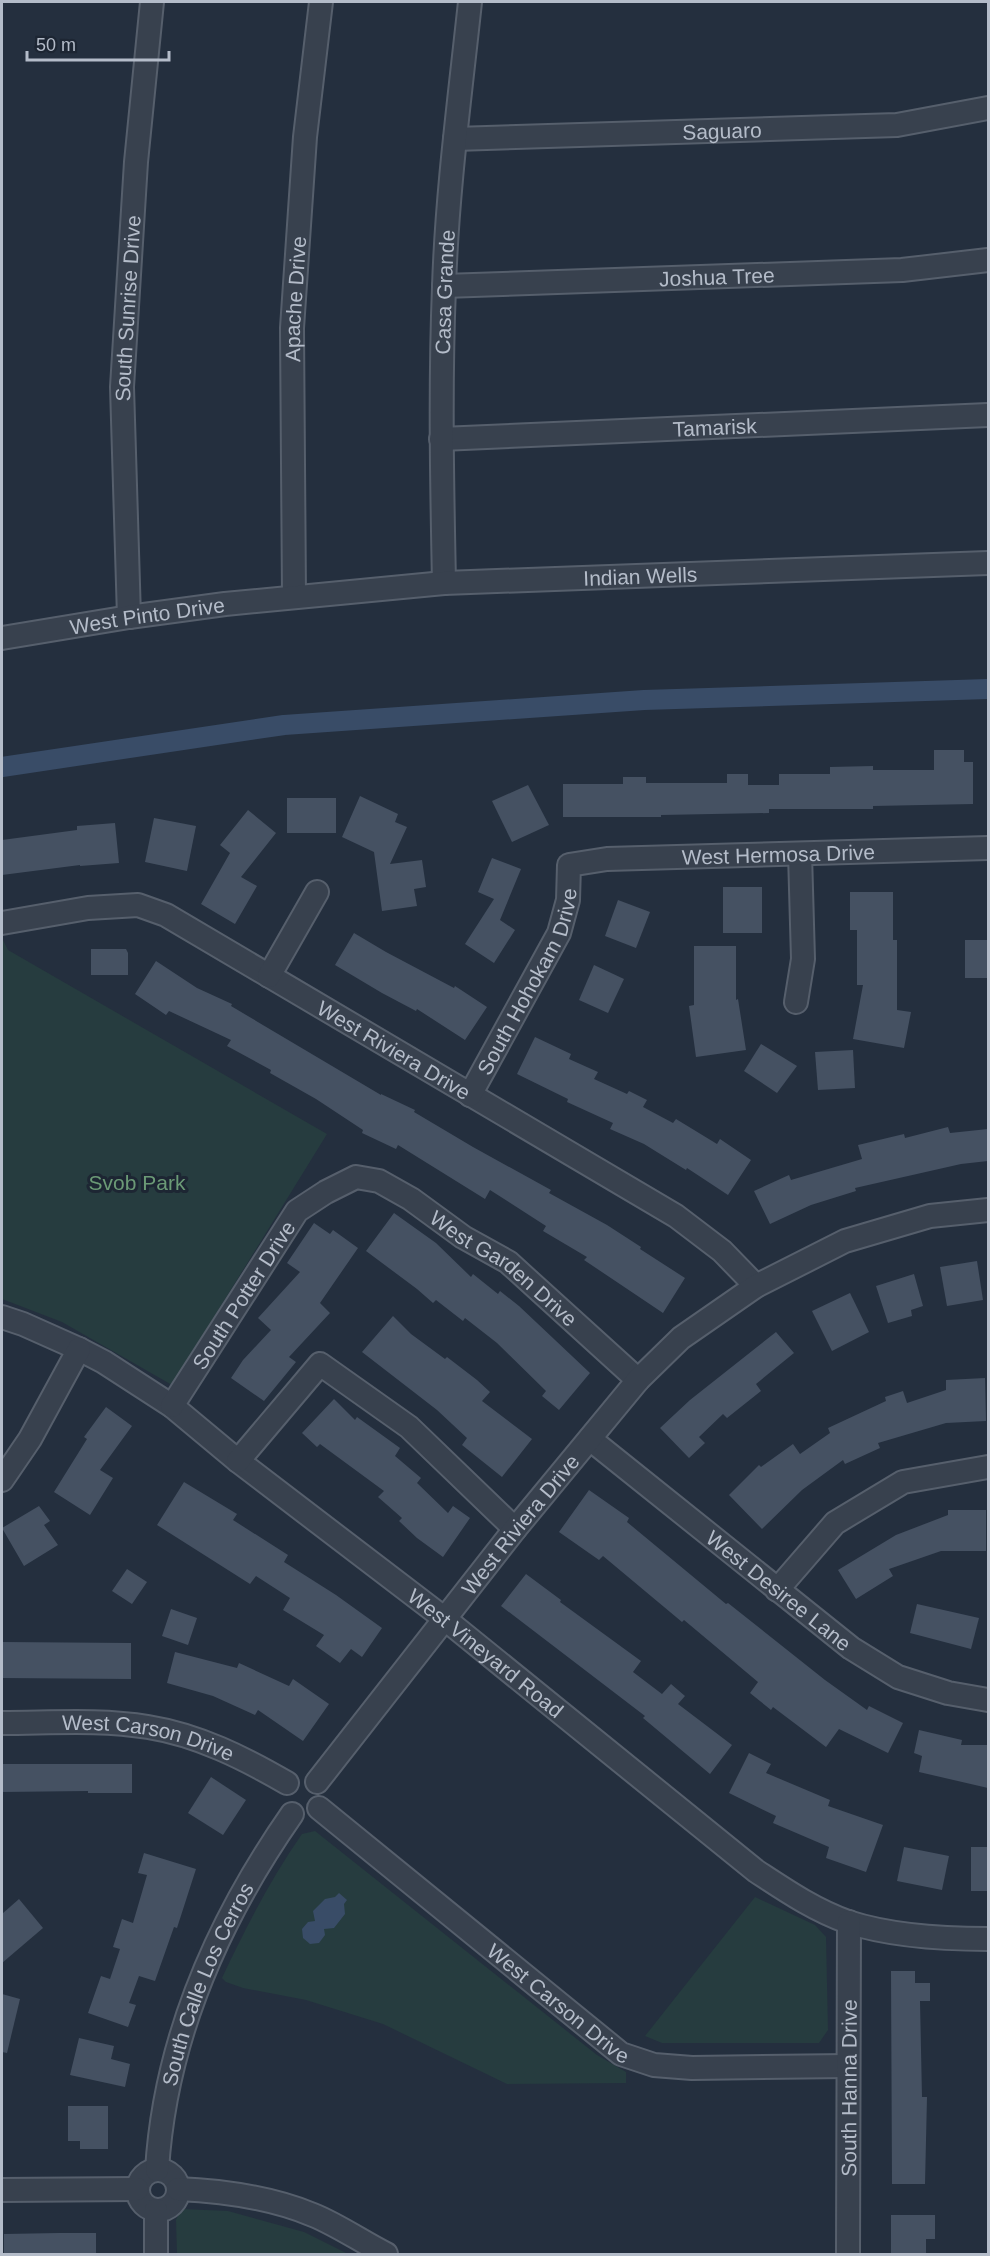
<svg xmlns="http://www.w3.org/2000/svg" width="990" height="2256" font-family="Arial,sans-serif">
<rect width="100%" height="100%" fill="#242f3e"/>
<!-- green -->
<g fill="#263c3f">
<polygon points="2,938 8,950 327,1134 172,1385 62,1322 2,1299"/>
<path d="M 315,1831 L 597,2055 L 626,2072 L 626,2083 L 507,2084 L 383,2024 L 306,2000 L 243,1988 L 226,1982 L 222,1978 C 246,1927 270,1880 302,1834 Z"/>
<polygon points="755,1897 815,1925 826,1937 828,2030 819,2043 662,2043 645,2036"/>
<polygon points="181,2209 228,2211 304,2232 348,2254 177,2254 176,2220"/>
</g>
<!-- water -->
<polygon fill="#394c67" points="339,1893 347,1900 344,1904 345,1914 334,1928 324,1929 325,1935 319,1943 310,1944 303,1938 302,1929 308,1922 315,1921 313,1911 325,1899 335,1897"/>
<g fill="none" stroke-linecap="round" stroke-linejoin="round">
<!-- canal -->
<polyline stroke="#394c67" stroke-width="20" points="2,767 284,725 644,700 988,689"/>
</g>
<!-- building -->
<g fill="#455162">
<polygon points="934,750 964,750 964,762 973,762 973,804 873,806 873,809 769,809 769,813 661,815 661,817 563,817 563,784 623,784 623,777 646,777 646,783 727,783 727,774 748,774 748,785 779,785 779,774 830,774 830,767 873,766 873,770 934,770"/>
<polygon points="528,785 549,825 512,842 492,801"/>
<polygon points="360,796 398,814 395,822 407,827 390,864 422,860 426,887 414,889 417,906 382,911 374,852 342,837"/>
<rect x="287" y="798" width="49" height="35"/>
<polygon points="248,810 276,833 241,877 257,886 235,924 201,904 230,853 220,845"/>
<polygon points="154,818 196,826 187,871 145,862"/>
<polygon points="115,823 119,863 80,866 80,865 2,875 2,840 77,830 77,826"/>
<polygon points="492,858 521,869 500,920 515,930 494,963 465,944 494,899 478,892"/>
<rect x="723" y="887" width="39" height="46"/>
<polygon points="850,892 893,892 893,940 897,940 897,1010 911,1012 904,1048 853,1039 863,985 857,985 857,930 850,930"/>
<polygon points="618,900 650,912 636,948 605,936"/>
<polygon points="354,933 386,952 454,988 455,986 487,1007 465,1040 417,1009 416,1011 382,993 335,965"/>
<rect x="965" y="940" width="23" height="38"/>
<polygon points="694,946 736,946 736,1000 738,999 746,1050 696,1057 689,1006 694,1005"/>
<polygon points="91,949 126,949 128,953 128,975 91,975"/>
<polygon points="156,961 197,988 232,1004 231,1006 381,1095 381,1094 415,1110 414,1112 473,1147 551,1190 549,1193 607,1225 641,1247 640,1249 685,1278 663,1313 584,1260 587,1257 543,1231 546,1226 490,1190 485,1199 398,1145 396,1149 362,1133 363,1130 316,1099 270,1073 271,1070 227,1046 231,1040 169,1011 166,1015 135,994"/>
<polygon points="594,965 624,979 608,1013 579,1000"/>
<polygon points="535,1037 571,1054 569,1059 598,1072 594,1079 627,1094 629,1091 647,1100 643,1107 673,1123 676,1119 717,1144 720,1139 751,1160 728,1195 687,1168 686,1170 644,1144 610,1129 613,1123 567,1102 568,1099 517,1074"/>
<polygon points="761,1044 797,1066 777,1093 744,1071"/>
<polygon points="853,1050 855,1088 818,1090 815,1052"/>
<polygon points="948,1127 950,1133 988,1129 988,1161 961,1164 855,1188 856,1191 811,1205 770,1224 754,1191 789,1175 791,1180 862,1159 858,1145 904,1134 905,1138"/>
<polygon points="394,1213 436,1243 471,1277 473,1274 498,1294 500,1291 519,1306 590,1373 559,1410 542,1396 546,1391 497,1343 465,1318 463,1321 436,1300 433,1303 417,1289 366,1251"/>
<polygon points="314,1223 330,1234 333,1230 358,1248 320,1303 330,1313 289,1357 296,1362 264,1401 231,1378 243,1360 271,1330 258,1318 300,1272 287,1263"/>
<polygon points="977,1261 983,1300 947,1306 940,1267"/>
<polygon points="914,1274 923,1306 911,1310 912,1316 888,1323 876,1286"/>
<polygon points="850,1293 869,1332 832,1351 812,1311"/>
<polygon points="393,1316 411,1334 445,1359 447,1357 477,1380 490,1392 482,1401 532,1439 502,1477 462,1445 467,1438 437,1410 362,1352"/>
<polygon points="776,1332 794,1353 756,1384 761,1391 727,1418 723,1414 699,1437 705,1443 689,1458 660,1428 690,1400"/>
<polygon points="985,1378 986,1421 946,1423 878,1443 880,1448 845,1464 843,1460 802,1490 762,1529 729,1495 759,1465 761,1467 793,1444 800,1454 830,1433 828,1428 886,1401 885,1397 903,1391 907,1403 946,1390 946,1380"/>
<polygon points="334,1399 355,1420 357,1417 400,1448 395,1456 421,1478 417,1483 448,1513 453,1506 470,1518 443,1557 417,1538 399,1521 402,1518 378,1497 384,1491 320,1444 317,1447 302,1433"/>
<polygon points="106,1407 132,1426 100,1470 113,1478 90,1515 54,1492 87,1439 84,1437"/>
<polygon points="184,1482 237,1514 233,1520 288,1555 284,1562 336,1595 382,1628 362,1657 351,1649 340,1663 316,1646 324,1635 283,1610 290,1598 256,1576 250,1584 157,1525"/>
<polygon points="589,1490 629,1518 627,1522 726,1604 728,1603 825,1680 867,1710 869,1706 903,1723 888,1753 839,1729 826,1747 773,1707 771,1710 750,1693 758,1682 684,1620 682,1622 603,1556 599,1560 559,1532"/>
<polygon points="39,1506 50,1521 44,1525 58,1545 24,1566 2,1528"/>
<polygon points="948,1510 986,1510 986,1551 941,1551 889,1569 893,1576 856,1599 838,1570 896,1535 948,1515"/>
<polygon points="127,1569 147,1582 132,1604 112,1591"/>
<polygon points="526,1574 561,1600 560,1602 641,1661 633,1672 662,1694 671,1684 685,1696 678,1704 732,1745 710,1774 643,1718 645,1716 501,1606"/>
<polygon points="917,1604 979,1618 971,1649 910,1633"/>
<polygon points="171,1609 197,1618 188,1645 162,1636"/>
<polygon points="2,1642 131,1643 131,1679 2,1678"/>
<polygon points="175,1652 237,1668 239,1663 289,1686 293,1679 329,1704 303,1741 258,1710 255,1715 213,1696 167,1683"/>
<polygon points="919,1730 962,1740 961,1745 988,1745 988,1788 919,1772 922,1756 914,1753"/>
<polygon points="749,1753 771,1764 766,1773 830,1800 828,1806 883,1825 866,1872 826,1858 829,1847 773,1823 776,1816 729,1793"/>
<polygon points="2,1764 132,1764 132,1793 88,1793 88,1791 2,1792"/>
<polygon points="211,1777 246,1800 223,1835 188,1813"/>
<polygon points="904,1847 949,1856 942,1890 897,1881"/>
<rect x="971" y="1847" width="17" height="44"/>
<polygon points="144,1853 196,1869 177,1928 174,1927 155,1981 139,1976 129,2003 136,2005 128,2027 88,2013 101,1976 110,1979 120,1949 113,1947 122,1919 133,1923 147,1875 138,1873"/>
<polygon points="19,1899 43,1928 2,1963 2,1914"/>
<polygon points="891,1971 915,1971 915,1983 930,1983 930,2001 920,2001 922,2097 927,2097 925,2184 892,2184"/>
<polygon points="2,1994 20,1999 7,2053 2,2052"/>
<polygon points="79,2038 114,2046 111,2059 130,2064 125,2087 70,2075"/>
<polygon points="68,2106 108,2106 108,2149 80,2149 80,2141 68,2141"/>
<polygon points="891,2215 935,2215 935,2239 926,2239 926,2254 891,2254"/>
<polygon points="59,2233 96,2233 96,2254 4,2254 4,2234"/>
</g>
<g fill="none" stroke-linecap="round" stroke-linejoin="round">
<defs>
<g id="minor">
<path id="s1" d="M 455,139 L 897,125 L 988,108"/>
<path id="s2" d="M 444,286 L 902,270 L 988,260"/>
<path id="s3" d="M 441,439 L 988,415"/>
<path id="s4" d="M 444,583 C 442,485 440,386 444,287 C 447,192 460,96 470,2"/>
<path id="s5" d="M 294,597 L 292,328 L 305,137 L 321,2"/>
<path id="s6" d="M 129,617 L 122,387 L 136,162 L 152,2"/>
<path id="s7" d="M 2,638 L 129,617 L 225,604 L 444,583 L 988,563"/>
<path id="s8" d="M 2,923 L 88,908 L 138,905 L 166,915 L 676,1216 L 722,1251 L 756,1286"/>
<polyline points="269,976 317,892"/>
<polyline points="796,1002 803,959 800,854"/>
<path id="s9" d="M 470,1095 L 559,933 L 568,900 L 569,865 L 607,859 L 988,848"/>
<path id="s10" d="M 2,1317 L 23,1324 L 79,1349 L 104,1362 L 172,1406 L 238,1461 L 445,1619 L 756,1871 C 785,1890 814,1910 848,1922 C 891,1936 943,1939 988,1939"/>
<path id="s11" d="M 172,1406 L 297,1211 L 326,1192 L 356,1177 L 379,1181 L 411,1199 L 463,1237 L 508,1262 L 638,1380"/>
<path id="s12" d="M 590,1439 L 851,1648 L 898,1677 L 948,1693 L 988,1700"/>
<polyline points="238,1461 320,1364 409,1427 515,1529"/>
<polyline points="2,1480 30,1439 79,1349"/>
<polyline points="777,1590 835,1523 903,1482 988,1467"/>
<path id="s13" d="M 2,1723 C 50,1723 100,1719 148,1727 C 198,1735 244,1758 287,1783"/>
<path id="s14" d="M 317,1782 L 515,1529 L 638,1380 L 681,1338 L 756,1286 L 845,1241 L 930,1216 L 988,1210"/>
<path id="s15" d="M 319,1808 L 621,2054 L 654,2065 L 692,2068 L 847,2066"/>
<circle cx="158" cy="2190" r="20"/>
<path id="s16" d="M 157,2170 C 165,2039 218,1920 292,1814"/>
<path d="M 178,2189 C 224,2191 270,2197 313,2215 C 338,2225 362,2242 386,2254"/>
<polyline points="2,2190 137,2189"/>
<polyline points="156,2254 156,2210"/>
<path id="s17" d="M 848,2254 L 849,1922"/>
</g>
</defs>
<!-- minor casing -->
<use href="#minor" stroke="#565f6c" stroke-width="26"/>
<!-- minor -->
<use href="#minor" stroke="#38414e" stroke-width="22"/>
</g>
<g text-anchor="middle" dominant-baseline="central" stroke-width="6" stroke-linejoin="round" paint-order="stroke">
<!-- street labels -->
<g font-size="21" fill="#b4bcc9" stroke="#1d2633">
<text stroke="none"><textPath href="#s1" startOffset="267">Saguaro</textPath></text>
<text stroke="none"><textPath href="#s2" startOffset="273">Joshua Tree</textPath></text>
<text stroke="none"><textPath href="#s4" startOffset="291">Casa Grande</textPath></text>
<text stroke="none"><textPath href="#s5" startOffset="298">Apache Drive</textPath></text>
<text stroke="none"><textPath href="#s6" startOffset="309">South Sunrise Drive</textPath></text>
<text stroke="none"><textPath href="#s3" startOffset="274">Tamarisk</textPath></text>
<text stroke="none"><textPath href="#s7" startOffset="642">Indian Wells</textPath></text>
<text stroke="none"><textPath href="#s7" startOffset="147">West Pinto Drive</textPath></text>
<text stroke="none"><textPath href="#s9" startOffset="464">West Hermosa Drive</textPath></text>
<text stroke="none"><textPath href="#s9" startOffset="128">South Hohokam Drive</textPath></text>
<text stroke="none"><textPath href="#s8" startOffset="432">West Riviera Drive</textPath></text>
<text stroke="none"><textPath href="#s11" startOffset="476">West Garden Drive</textPath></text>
<text stroke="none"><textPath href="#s11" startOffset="132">South Potter Drive</textPath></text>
<text stroke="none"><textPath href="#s14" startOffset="328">West Riviera Drive</textPath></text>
<text stroke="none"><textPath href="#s12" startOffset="242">West Desiree Lane</textPath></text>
<text stroke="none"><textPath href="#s10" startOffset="592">West Vineyard Road</textPath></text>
<text stroke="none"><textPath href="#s13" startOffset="148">West Carson Drive</textPath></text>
<text stroke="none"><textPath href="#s16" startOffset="194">South Calle Los Cerros</textPath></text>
<text stroke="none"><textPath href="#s15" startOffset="309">West Carson Drive</textPath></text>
<text stroke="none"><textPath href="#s17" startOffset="166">South Hanna Drive</textPath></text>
</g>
<!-- park labels -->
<g font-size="21" fill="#6b9a76" stroke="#1d2633">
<text x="137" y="1182">Svob Park</text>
</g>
</g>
<!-- border -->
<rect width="990" height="2256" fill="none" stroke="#b4bcc9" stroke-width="6"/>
<!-- scale -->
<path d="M27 51v9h142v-9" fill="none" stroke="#b4bcc9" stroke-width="3"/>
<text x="36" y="51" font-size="18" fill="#b4bcc9" stroke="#1d2633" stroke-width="4.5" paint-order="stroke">50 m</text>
</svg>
